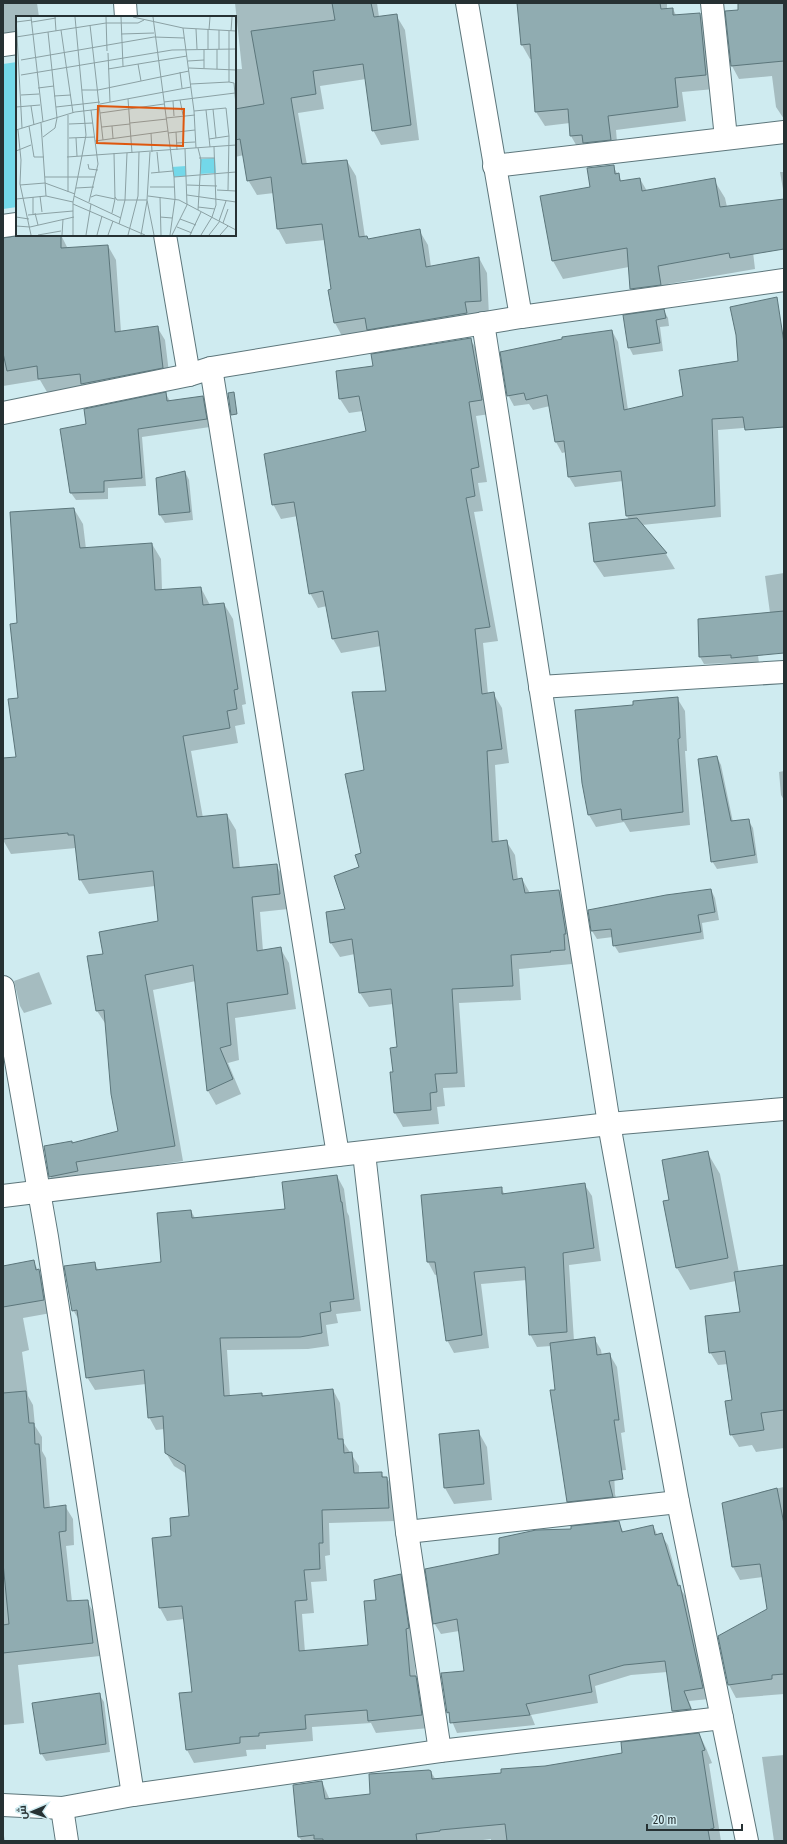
<svg xmlns="http://www.w3.org/2000/svg" width="787" height="1844" font-family="'Fira Sans Condensed',Cairo,sans-serif">
<rect width="100%" height="100%" fill="#cfebf0"/>
<!-- green -->
<polygon fill="#73d8e9" points="17,62 17,207 3,209 3,64"/>
<!-- shadow -->
<g fill="#0003">
<polygon points="3,3 37,3 39,17 17,17 17,35 3,36"/>
<polygon points="235,3 377,3 379,17 396,15 405,30 419,140 381,145 373,130 366,79 320,86 324,109 298,113 307,165 347,161 356,176 365,237 367,237 368,240 419,230 428,245 431,267 479,258 487,273 489,316 343,338 335,323 329,290 332,290 325,240 286,244 278,229 274,193 257,195 248,180 244,155 235,157 235,69 242,69"/>
<polygon points="518,3 667,3 667,10 673,9 676,15 700,14 708,28 714,89 682,92 686,121 616,130 618,154 579,150 571,136 570,123 545,126 536,112 532,59 530,59 522,45"/>
<polygon points="739,3 784,3 784,119 776,107 772,76 739,79 732,66 726,12 740,11"/>
<polygon points="613,166 622,182 640,179 647,191 714,180 725,198 727,207 784,200 784,247 753,252 755,269 668,284 671,303 642,307 631,289 629,267 563,279 553,261 592,187"/>
<polygon points="780,172 784,172 784,195"/>
<polygon points="33,235 61,235 68,249 108,246 116,260 121,332 157,327 165,340 170,381 47,392 40,380 3,386 3,240"/>
<polygon points="664,311 668,318 669,326 660,327 663,351 633,355 629,347"/>
<polygon points="612,331 618,342 628,410 684,396 746,361 756,427 718,430 721,517 642,525 666,554 675,569 604,577 594,562 629,520 627,516 623,481 575,487 569,477 566,452 562,453 556,442 550,406 533,410 529,404 514,406 508,395"/>
<polygon points="470,339 479,353 490,414 476,416 487,482 478,483 483,511 474,512 498,641 483,643 488,694 493,693 502,708 509,763 495,765 499,842 506,841 515,855 518,880 522,879 530,893 559,891 567,906 572,964 519,969 521,1000 459,1003 465,1087 443,1088 445,1106 437,1107 439,1124 403,1127 395,1113 394,1073 398,1048 393,1004 369,1007 360,993 355,954 340,957 331,943 346,910 360,868 362,854 365,771 387,692 381,646 341,653 333,639 327,606 318,608 310,593 298,516 281,519 273,504 367,432 363,411 349,413 340,399 374,366"/>
<polygon points="166,394 170,401 202,397 207,405 210,427 142,437 146,486 108,488 108,499 76,500 71,493 87,425"/>
<polygon points="185,472 189,480 193,520 165,523 160,515"/>
<polygon points="74,509 83,524 86,549 152,544 161,559 162,590 201,588 210,605 224,604 233,619 246,704 242,705 245,724 235,726 238,743 191,751 203,818 227,815 236,830 240,869 276,865 285,880 288,909 260,912 263,951 280,948 289,963 296,1009 235,1018 239,1060 228,1063 241,1094 216,1105 208,1091 196,981 153,990 183,1161 84,1177 59,1192 50,1176 71,1142 73,1144 119,1131 107,1026 97,1011 104,955 159,922 155,886 89,894 80,879 76,848 11,854 3,840 3,759 17,758 19,699 18,624"/>
<polygon points="784,573 784,644 757,648 759,663 736,665 735,663 704,664 700,657 770,613 765,576"/>
<polygon points="677,698 685,711 687,751 685,751 690,825 630,832 624,822 596,827 589,815 583,783 634,705"/>
<polygon points="717,757 721,765 733,822 748,820 753,828 758,863 717,869 712,861"/>
<polygon points="784,771 784,800 781,795 779,772"/>
<polygon points="711,890 715,898 719,920 702,923 704,939 619,953 614,945 613,937 597,939 592,931 589,911"/>
<polygon points="39,972 52,1004 24,1013 20,1006 14,981"/>
<polygon points="707,1152 720,1174 739,1273 784,1267 784,1448 756,1452 752,1445 739,1447 731,1434 734,1401 728,1364 718,1365 710,1352 741,1313 736,1281 690,1290 677,1268 665,1202 670,1201"/>
<polygon points="337,1176 344,1189 347,1212 349,1216 361,1311 336,1314 338,1323 326,1325 329,1346 308,1349 227,1350 230,1396 262,1394 264,1397 333,1390 340,1403 344,1443 359,1466 359,1474 381,1473 384,1478 387,1478 394,1490 396,1521 329,1523 330,1555 325,1556 327,1581 311,1582 314,1613 302,1614 305,1652 369,1646 377,1601 400,1575 408,1588 416,1678 423,1690 429,1728 376,1733 371,1723 312,1727 313,1741 266,1745 266,1749 246,1750 247,1756 194,1763 187,1750 181,1694 193,1693 184,1619 167,1621 160,1608 153,1539 172,1537 190,1517 187,1474 174,1466 166,1453 165,1429 156,1430 149,1417 146,1384 95,1390 87,1377 79,1320 73,1310 94,1263 99,1271 162,1262 191,1211 195,1218 286,1209"/>
<polygon points="584,1184 592,1196 601,1261 569,1265 574,1341 594,1338 601,1350 602,1356 610,1355 617,1367 625,1432 621,1433 626,1470 614,1471 615,1494 619,1509 575,1514 568,1501 551,1346 537,1347 530,1334 527,1280 481,1284 489,1348 454,1353 447,1340 438,1274 435,1275 428,1262 501,1188 505,1195"/>
<polygon points="33,1261 46,1284 51,1313 23,1318 29,1350 22,1352 28,1396 33,1405 35,1426 42,1437 42,1451 46,1458 50,1508 65,1506 73,1519 74,1545 66,1546 72,1602 87,1601 95,1615 100,1656 18,1665 24,1723 3,1725 3,1267"/>
<polygon points="478,1431 487,1447 492,1500 454,1504 445,1488 440,1435"/>
<polygon points="784,1487 784,1694 736,1698 729,1685 768,1610 763,1577 740,1580 733,1567 760,1492"/>
<polygon points="618,1522 624,1533 653,1526 658,1536 661,1535 668,1545 680,1588 686,1597 709,1699 689,1701 696,1720 679,1722 673,1711 667,1672 631,1675 595,1686 598,1703 531,1715 535,1725 457,1733 448,1712 466,1672 459,1631 441,1634 434,1623 500,1554 573,1530"/>
<polygon points="99,1694 104,1702 110,1752 46,1761 41,1753"/>
<polygon points="699,1734 706,1748 712,1763 709,1764 721,1841 491,1841 491,1839 475,1841 302,1841 299,1837 322,1782 330,1800 371,1795 431,1772 436,1780 502,1774 623,1754"/>
<polygon points="784,1755 784,1841 774,1841 762,1757"/>
<polygon points="3,1834 4,1836 5,1841 3,1841"/>
</g>
<!-- building -->
<g fill="#90acb1" stroke="#5c767b">
<polygon points="332,3 371,3 374,17 397,14 411,125 372,131 363,64 313,71 316,94 291,98 302,164 347,160 359,237 367,236 368,239 420,229 426,267 479,257 481,301 465,302 467,313 367,330 365,318 334,323 328,290 331,289 322,224 277,229 271,177 247,181 240,139 235,140 235,109 264,104 251,31 335,20"/>
<polygon points="517,3 660,3 661,9 673,8 673,15 700,13 706,75 675,78 678,107 608,116 611,140 583,143 582,135 570,136 568,109 535,112 530,44 521,45"/>
<polygon points="738,3 784,3 784,61 731,66 725,11 738,10"/>
<polygon points="614,165 615,174 619,173 620,181 640,178 642,191 715,178 720,207 784,199 784,249 730,258 729,253 658,266 661,285 630,289 627,248 552,261 540,196 590,187 587,168"/>
<polygon points="22,235 61,235 61,248 108,245 115,332 158,326 163,368 81,384 80,374 38,379 37,366 7,371 3,353 3,238"/>
<polygon points="777,297 784,343 784,427 745,430 743,417 712,419 715,506 626,516 621,471 568,477 564,441 555,442 547,395 526,400 524,393 507,396 500,352 562,339 562,337 612,330 624,410 683,396 679,370 738,361 736,335 730,307"/>
<polygon points="664,309 666,318 656,320 660,343 628,348 623,315"/>
<polygon points="471,338 482,400 469,402 479,467 471,469 475,496 466,498 490,627 475,629 482,694 494,692 502,749 487,751 492,842 507,840 513,880 522,878 525,893 559,890 566,934 564,934 565,950 550,951 551,952 511,955 513,986 452,989 457,1073 435,1074 437,1092 430,1093 431,1110 394,1113 390,1072 393,1072 390,1048 397,1047 391,989 359,993 352,939 330,943 326,912 345,909 334,876 359,867 355,855 361,853 345,774 364,770 352,692 386,691 378,631 332,639 323,591 309,594 294,502 272,505 264,454 366,431 359,396 339,399 336,371 373,366 371,354"/>
<polygon points="166,392 167,401 203,396 207,419 138,429 142,478 104,481 104,492 70,493 60,429 86,424 84,409"/>
<polygon points="234,392 237,414 231,415 228,393"/>
<polygon points="185,471 190,512 159,515 156,478"/>
<polygon points="74,508 80,548 152,543 155,590 201,587 203,605 224,603 238,689 234,690 237,709 227,711 230,728 183,736 197,817 227,814 233,868 277,864 280,894 252,897 257,951 281,947 288,994 227,1003 231,1045 220,1048 233,1079 207,1091 193,965 145,975 175,1146 76,1162 78,1171 49,1177 44,1146 72,1141 72,1143 118,1131 111,1094 104,1010 96,1011 87,956 103,954 99,932 158,921 153,871 79,880 74,835 68,835 68,833 3,839 3,758 16,757 8,699 18,698 10,624 17,623 10,512"/>
<polygon points="637,518 667,553 594,562 589,523"/>
<polygon points="784,611 784,653 731,658 731,655 699,657 698,619"/>
<polygon points="678,697 680,738 678,739 683,812 622,820 621,809 588,815 582,783 575,710 633,705 633,701"/>
<polygon points="717,756 731,821 749,819 755,855 711,862 698,759"/>
<polygon points="711,889 715,912 698,915 701,932 613,946 611,929 591,931 588,910 666,895"/>
<polygon points="708,1151 728,1258 676,1268 663,1201 669,1200 662,1160"/>
<polygon points="337,1175 341,1202 342,1202 354,1299 330,1302 331,1311 320,1313 322,1333 300,1337 220,1338 224,1396 262,1393 262,1396 333,1389 338,1439 343,1439 344,1453 352,1452 354,1473 382,1472 382,1477 387,1477 389,1508 322,1510 323,1543 319,1543 320,1569 304,1570 307,1600 295,1601 299,1651 368,1645 364,1601 376,1600 374,1580 401,1574 409,1628 406,1629 410,1676 416,1676 422,1715 368,1721 367,1710 305,1715 306,1729 259,1733 259,1736 240,1737 240,1743 186,1750 179,1693 192,1692 182,1606 159,1608 152,1538 171,1536 170,1518 189,1516 185,1465 165,1453 163,1416 148,1418 144,1370 86,1378 77,1310 72,1311 64,1266 95,1262 96,1270 161,1262 157,1213 191,1210 192,1218 285,1209 282,1182"/>
<polygon points="585,1183 594,1248 563,1253 567,1332 529,1335 525,1267 474,1272 482,1335 446,1341 435,1262 427,1262 421,1195 502,1187 502,1194"/>
<polygon points="34,1260 36,1270 39,1269 44,1300 3,1307 3,1266"/>
<polygon points="784,1265 784,1410 761,1413 764,1430 730,1435 725,1401 732,1400 725,1351 709,1353 705,1316 740,1312 734,1272"/>
<polygon points="595,1337 597,1355 610,1353 619,1420 614,1420 623,1479 609,1481 613,1497 567,1502 550,1390 555,1390 550,1343"/>
<polygon points="26,1391 29,1423 34,1423 35,1444 39,1444 44,1508 66,1505 66,1531 59,1532 67,1601 88,1600 93,1643 3,1653 3,1625 9,1624 3,1563 3,1393"/>
<polygon points="479,1430 484,1484 444,1488 439,1434"/>
<polygon points="777,1488 784,1524 784,1674 772,1675 772,1679 728,1685 718,1636 767,1609 760,1564 732,1567 722,1503"/>
<polygon points="619,1521 622,1532 653,1525 655,1535 662,1533 678,1586 680,1585 703,1688 684,1691 691,1709 672,1711 665,1661 624,1665 589,1675 592,1692 526,1704 530,1715 450,1723 449,1712 447,1713 441,1673 464,1671 457,1619 433,1624 425,1569 499,1554 499,1538 536,1530 571,1529 571,1526"/>
<polygon points="100,1693 106,1744 40,1754 32,1703"/>
<polygon points="699,1733 705,1750 702,1751 714,1828 708,1830 710,1841 507,1841 505,1824 440,1830 440,1831 416,1834 417,1841 323,1841 323,1839 314,1839 314,1835 298,1837 293,1785 322,1781 325,1799 370,1794 369,1774 429,1770 431,1771 432,1779 501,1773 501,1769 545,1766 622,1753 621,1742"/>
</g>
<g fill="none" stroke-linecap="round" stroke-linejoin="round">
<defs>
<g id="minor">
<polyline points="125,3 126,17"/>
<polyline points="467,3 521,317"/>
<polyline points="712,3 726,138"/>
<polyline points="3,45 17,43"/>
<polyline points="494,166 784,132"/>
<polyline points="3,226 17,224"/>
<polyline points="165,235 189,375"/>
<polyline points="483,323 609,1124 678,1502 747,1841"/>
<polyline points="211,368 338,1155"/>
<polyline points="3,413 189,375 211,368 521,317 784,280"/>
<polyline points="540,687 784,672"/>
<polyline points="3,987 47,1237 133,1795"/>
<polyline points="364,1153 407,1532 440,1751"/>
<polyline points="3,1196 338,1155 609,1124 784,1109"/>
<polyline points="407,1532 678,1502"/>
<polyline points="3,1805 62,1808 133,1795 440,1751 722,1718"/>
<polyline points="62,1808 67,1841"/>
</g>
</defs>
<!-- minor casing -->
<use href="#minor" stroke="#5d767b" stroke-width="24"/>
<!-- minor -->
<use href="#minor" stroke="#fff" stroke-width="22"/>
</g>
<!-- overview -->
<g transform="translate(16 16)">
<rect width="220" height="220" fill="#cfebf0"/>
<path d="M 199,142 L 200,157 L 184,158 L 184,143 ZM 170,150 L 170,160 L 158,161 L 156,151 Z" fill="#73d8e9"/>
<path fill="none" stroke="#8ba1a4" stroke-width="1" d="M 0,1 L 6,112M 15,1 L 27,106M 39,1 L 40,15M 90,1 L 91,35M 105,1 L 107,50M 117,1 L 167,12 L 220,15M 137,1 L 158,161 L 159,183 L 154,219M 0,6 L 16,4M 16,6 L 40,2M 74,9 L 87,124M 167,12 L 178,95 L 180,132M 180,13 L 181,33M 192,13 L 192,33M 45,14 L 57,97M 193,14 L 194,1M 213,15 L 213,66 L 218,67 L 220,89M 215,15 L 216,1M 105,18 L 138,17M 0,21 L 90,7 L 122,7 L 128,4M 201,33 L 201,53M 203,33 L 203,14M 92,37 L 94,86M 5,44 L 138,21 L 168,22M 172,45 L 188,44M 122,48 L 125,65M 173,52 L 220,54M 188,52 L 188,33M 92,53 L 171,40M 164,56 L 166,72M 5,59 L 156,34 L 220,33M 175,68 L 213,66M 22,72 L 38,70M 66,74 L 82,74 L 173,55M 5,79 L 23,78M 38,80 L 55,79M 112,83 L 116,137M 164,84 L 167,99M 157,85 L 158,100M 148,86 L 219,77M 84,88 L 175,71M 15,90 L 18,109M 0,91 L 24,89M 40,91 L 84,86M 197,93 L 200,122M 190,94 L 194,131M 178,95 L 210,92 L 213,120 L 212,174M 84,97 L 148,88M 150,102 L 179,99M 25,107 L 30,180M 114,107 L 151,103M 53,108 L 77,107M 13,110 L 18,141 L 28,141M 96,110 L 97,122M 86,111 L 114,108M 0,114 L 59,96 L 84,93M 2,114 L 5,144 L 4,168 L 15,219M 160,116 L 161,134M 135,117 L 136,136M 152,117 L 179,114M 27,121 L 39,112 L 41,102 L 32,16M 53,122 L 79,121M 60,122 L 61,140M 193,123 L 213,120M 79,125 L 152,115M 160,127 L 179,126M 182,132 L 185,144 L 182,194M 0,135 L 15,129M 141,136 L 143,156M 51,141 L 220,129M 183,142 L 199,142M 72,148 L 73,153 L 82,154M 135,157 L 157,155M 29,161 L 79,161M 158,161 L 220,156M 4,169 L 29,167 L 59,178M 171,169 L 201,170M 134,171 L 158,171M 60,172 L 78,171M 201,174 L 220,175M 52,176 L 52,99M 171,179 L 220,186M 24,180 L 26,196M 58,180 L 105,202M 132,180 L 163,184 L 220,214M 75,181 L 80,179 L 99,183M 99,181 L 101,184 L 131,184 L 134,136M 144,181 L 145,219M 0,183 L 30,180 L 57,186M 131,184 L 138,219M 73,186 L 82,148 L 75,94M 57,188 L 129,219M 182,191 L 199,193M 19,197 L 22,209M 96,197 L 99,183 L 98,137M 17,198 L 17,181M 12,199 L 57,195M 0,201 L 13,203M 144,201 L 156,202M 164,203 L 180,209M 203,205 L 210,185M 207,207 L 212,193M 103,208 L 109,184 L 111,137M 0,210 L 14,211 L 58,201M 161,211 L 176,217M 22,219 L 45,215M 46,219 L 47,203M 57,219 L 57,186 L 70,119 L 59,1M 70,219 L 75,188M 81,219 L 86,200M 92,219 L 97,205M 112,219 L 122,180 L 123,136M 125,219 L 131,185M 156,219 L 171,189 L 169,133M 174,219 L 185,196M 185,219 L 196,201 L 200,189 L 198,131M 193,219 L 204,205M 204,219 L 212,210"/>
<path fill="#de570e" fill-opacity="0.15" stroke="#de570e" stroke-width="2" d="M 82,90 L 168,93 L 167,130 L 81,127 Z"/>
<rect width="220" height="220" fill="none" stroke="#263133" stroke-width="2"/>
</g>
<!-- border -->
<rect width="787" height="1844" fill="none" stroke="#263133" stroke-width="8"/>
<!-- north arrow -->
<g transform="translate(32 1812) rotate(268)" stroke="#cfebf0" stroke-width="3" paint-order="stroke">
<path d="M0-3L7 15L0 10L-7 15Z" fill="#263133"/>
<text y="-6" font-size="11" font-weight="bold" text-anchor="middle" fill="#263133">ش</text>
</g>
<!-- scale -->
<path d="M647 1824v6h95v-6" fill="none" stroke="#263133" stroke-width="2"/>
<text x="653" y="1824" font-size="12" fill="#263133" stroke="#cfebf0" stroke-width="3" paint-order="stroke">20 m</text>
</svg>
